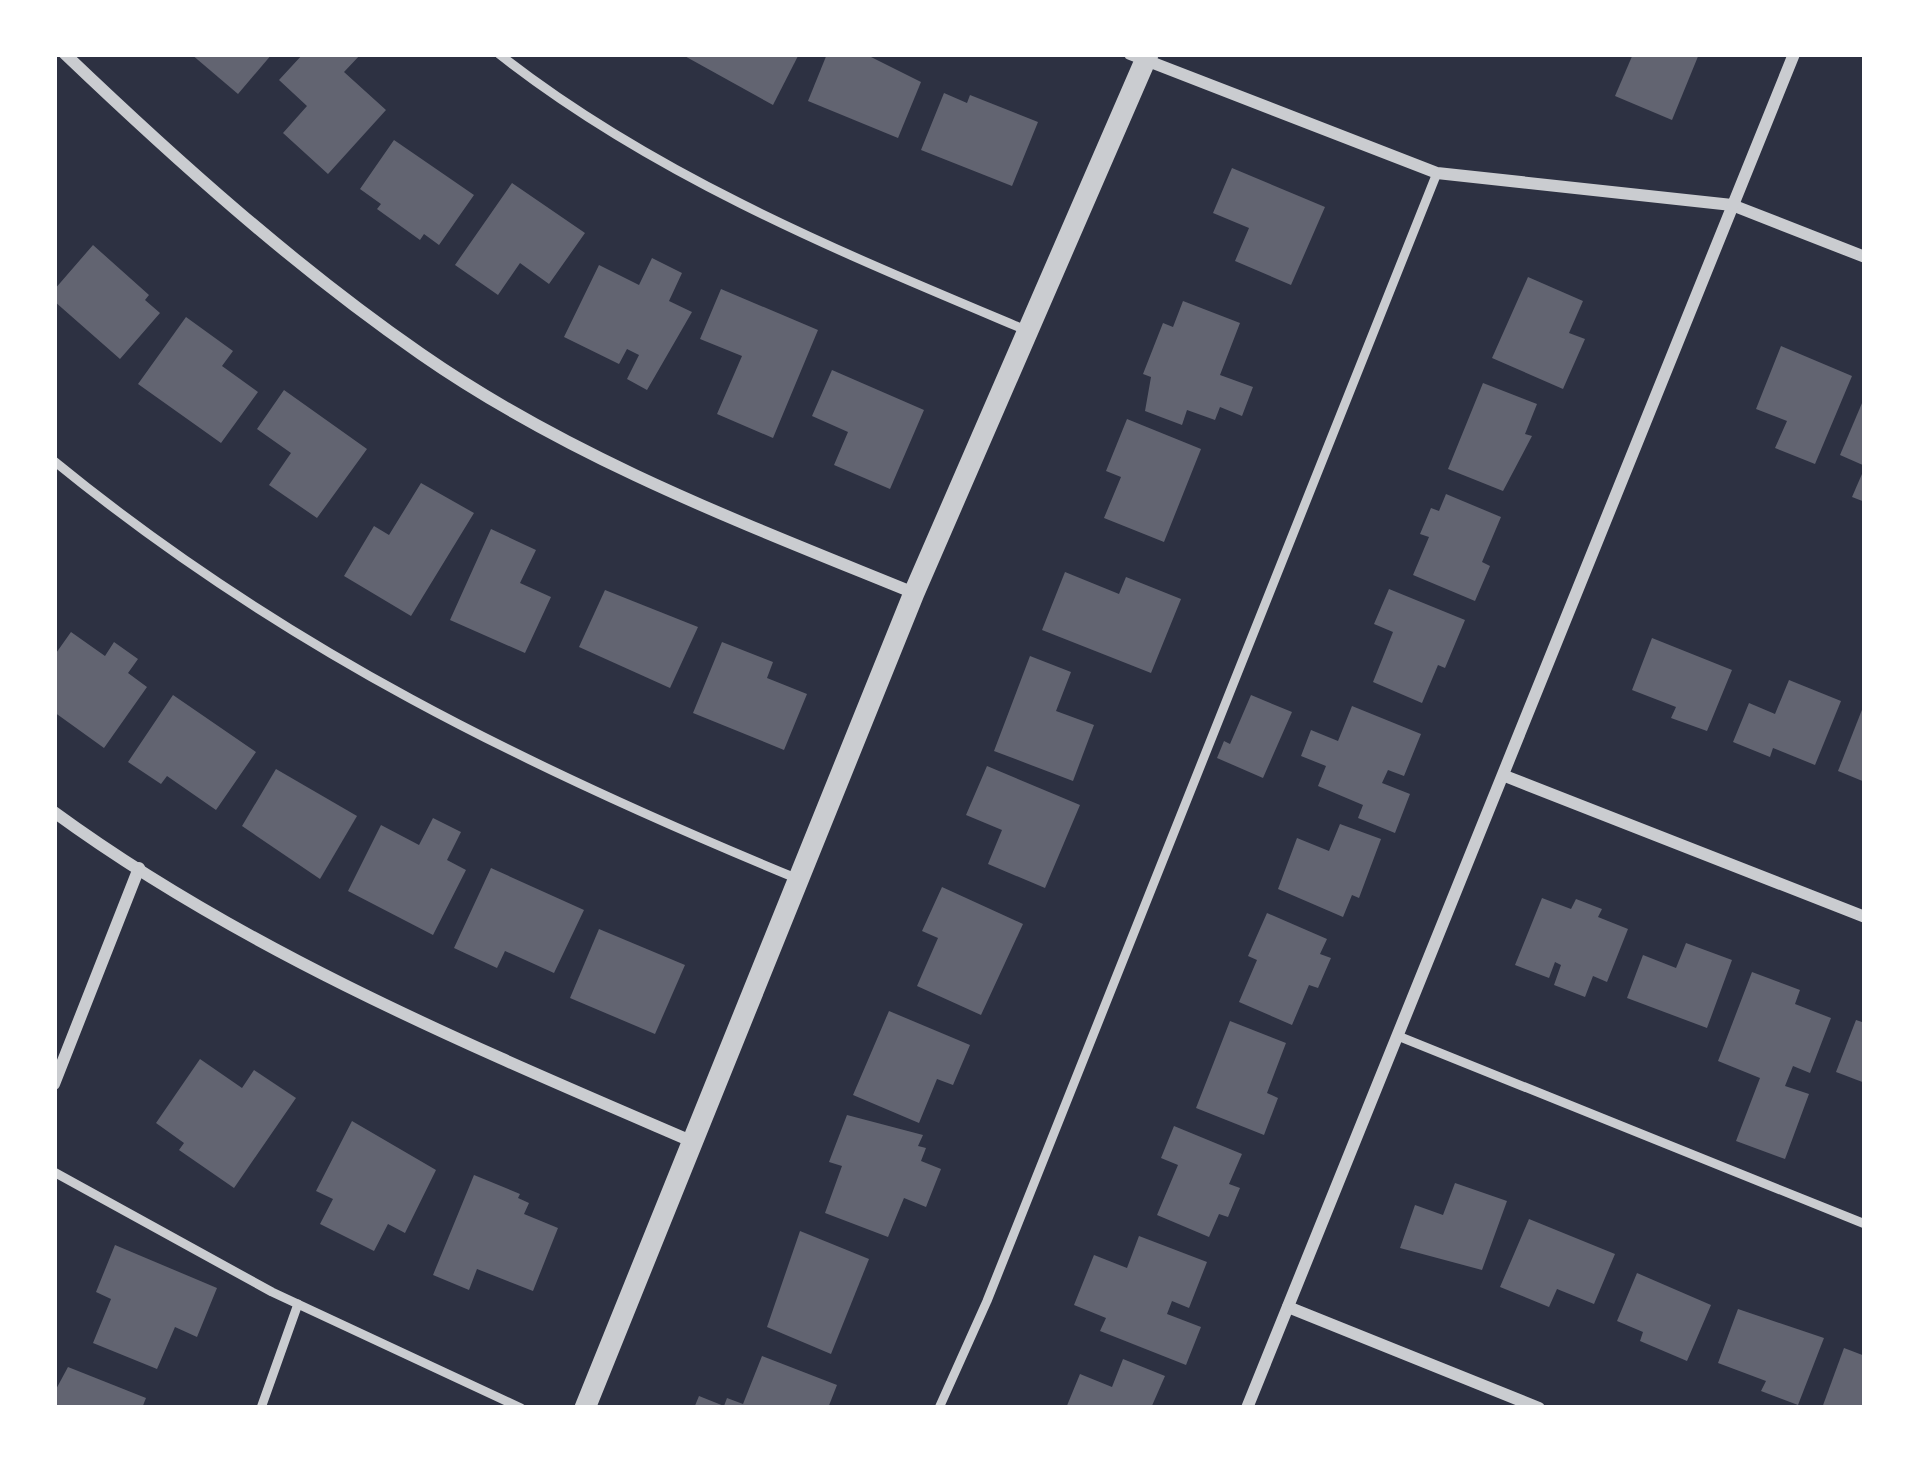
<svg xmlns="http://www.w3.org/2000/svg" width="1919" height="1462" font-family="Raleway,sans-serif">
<rect width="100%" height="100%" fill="#2d3142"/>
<!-- building -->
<g fill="#626471">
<polygon points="191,54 272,54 238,94"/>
<polygon points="303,54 361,54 344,72 386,110 328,174 283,133 307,106 279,80"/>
<polygon points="681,54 799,54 773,105"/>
<polygon points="827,54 865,54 921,82 898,138 808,101"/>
<polygon points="1633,54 1699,54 1672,120 1615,96"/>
<polygon points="944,93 967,103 970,95 1038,122 1012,186 921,150"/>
<polygon points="394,140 474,195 439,245 424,234 420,240 377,209 381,204 360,189"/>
<polygon points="1232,168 1325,207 1291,285 1235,261 1249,228 1213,213"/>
<polygon points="512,183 585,233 549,284 520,263 498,295 455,265"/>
<polygon points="93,245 149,295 145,300 160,313 120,359 54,301 54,290"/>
<polygon points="652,258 682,273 669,301 692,312 647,390 627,379 639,355 627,349 619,364 564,337 599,265 639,285"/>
<polygon points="1528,277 1583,301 1569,333 1585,339 1563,389 1492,358"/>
<polygon points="721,289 818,330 773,438 717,414 742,356 700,339"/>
<polygon points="1183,301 1240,323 1220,375 1253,387 1242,416 1220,407 1215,420 1187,410 1182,425 1145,411 1151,377 1143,374 1163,323 1173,327"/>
<polygon points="186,317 233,351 222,366 258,392 221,443 138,384"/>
<polygon points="1781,346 1852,376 1815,464 1775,448 1787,421 1756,409"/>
<polygon points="832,370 924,410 890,489 834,465 848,432 812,416"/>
<polygon points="1483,383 1537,404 1525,434 1532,436 1503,491 1448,469"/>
<polygon points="284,390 367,449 317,518 269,485 291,453 257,429"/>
<polygon points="1865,396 1865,466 1840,455"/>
<polygon points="1127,419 1201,449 1164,542 1104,518 1121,477 1106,471"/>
<polygon points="1865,467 1865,502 1852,497"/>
<polygon points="421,483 474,513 411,616 344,576 374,526 389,535"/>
<polygon points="1446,494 1501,517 1482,562 1490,566 1475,601 1413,575 1429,537 1420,534 1431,508 1439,511"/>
<polygon points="491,529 536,550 520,583 551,597 525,653 450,620"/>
<polygon points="1065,572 1119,594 1126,577 1181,599 1151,673 1042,630"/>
<polygon points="1389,589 1465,620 1445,668 1438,665 1422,703 1373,682 1393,632 1374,624"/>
<polygon points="605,590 698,627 670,688 579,647"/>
<polygon points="71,632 105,656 114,642 138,659 128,673 147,687 104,748 54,712 54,656"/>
<polygon points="1652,638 1732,670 1707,731 1671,718 1676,707 1632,690"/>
<polygon points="722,642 773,662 767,678 807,694 784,750 693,713"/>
<polygon points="1030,656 1071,672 1056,711 1094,725 1073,781 994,751"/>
<polygon points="1789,680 1841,701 1815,765 1773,748 1770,757 1733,742 1749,703 1775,714"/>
<polygon points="173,695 256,752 216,810 167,776 161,784 128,762"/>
<polygon points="1251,695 1292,712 1263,778 1217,758 1224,741 1230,744"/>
<polygon points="1865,702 1865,782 1838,771"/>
<polygon points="1352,706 1421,734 1404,776 1388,770 1382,783 1410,794 1395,833 1358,818 1363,805 1318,786 1326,766 1301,756 1311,730 1338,741"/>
<polygon points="987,766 1080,805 1045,888 988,864 1002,830 966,815"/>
<polygon points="276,769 357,816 320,879 242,826"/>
<polygon points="433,818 461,832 447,860 466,870 433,935 348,891 381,825 419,845"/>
<polygon points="1340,824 1381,839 1359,898 1352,895 1343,917 1278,889 1297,838 1329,851"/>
<polygon points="491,868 584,910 554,973 505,951 497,968 454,948"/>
<polygon points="942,887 1023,924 981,1015 917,986 938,938 922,931"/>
<polygon points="1542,898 1571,909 1576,899 1602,909 1598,917 1628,929 1607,982 1593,976 1585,997 1554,985 1561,965 1555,962 1549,978 1515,965"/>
<polygon points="1267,913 1327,939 1320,954 1331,958 1318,988 1309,985 1292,1025 1239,1002 1257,960 1248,956"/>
<polygon points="599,929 685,965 655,1034 570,998"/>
<polygon points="1686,943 1732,960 1707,1028 1627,998 1643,955 1676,968"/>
<polygon points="1752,972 1800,990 1795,1004 1831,1018 1810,1073 1793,1066 1785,1086 1809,1094 1785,1159 1736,1141 1760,1078 1718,1061"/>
<polygon points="889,1011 970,1045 953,1085 937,1079 919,1123 853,1095"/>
<polygon points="1856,1020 1865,1023 1865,1083 1836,1072"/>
<polygon points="1230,1021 1286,1043 1267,1093 1278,1098 1264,1135 1196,1108"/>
<polygon points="200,1059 242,1088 254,1070 296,1098 234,1188 179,1150 184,1143 156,1123"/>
<polygon points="847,1115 923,1135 918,1146 926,1148 921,1161 941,1169 926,1207 904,1198 888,1237 825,1213 842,1166 829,1162"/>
<polygon points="352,1121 436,1170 405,1233 388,1224 374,1251 320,1224 333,1199 316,1191"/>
<polygon points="1174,1126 1242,1154 1229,1184 1240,1188 1228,1217 1219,1214 1209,1237 1157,1215 1178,1165 1161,1158"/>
<polygon points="474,1175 520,1194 518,1198 529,1203 524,1214 558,1228 533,1291 477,1269 469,1290 433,1275"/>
<polygon points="1455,1183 1507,1201 1482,1270 1400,1248 1415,1205 1443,1215"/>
<polygon points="1529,1219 1615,1254 1594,1304 1557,1289 1549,1307 1500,1287"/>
<polygon points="800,1231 869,1259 831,1354 767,1327"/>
<polygon points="1139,1236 1207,1262 1189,1308 1172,1301 1167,1314 1201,1327 1186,1365 1100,1331 1106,1318 1074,1305 1094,1255 1127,1268"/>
<polygon points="115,1245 217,1288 197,1337 175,1327 157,1369 93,1343 111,1299 96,1292"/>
<polygon points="1637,1273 1711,1305 1687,1361 1640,1341 1643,1332 1617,1321"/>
<polygon points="1738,1309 1824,1338 1798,1405 1761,1391 1766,1381 1718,1363"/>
<polygon points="1844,1348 1865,1356 1865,1408 1822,1408"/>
<polygon points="762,1356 837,1385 828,1408 694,1408 699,1396 724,1406 727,1398 743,1404"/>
<polygon points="1123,1359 1165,1376 1151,1408 1066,1408 1080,1374 1112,1387"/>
<polygon points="68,1367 146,1398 142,1408 54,1408 54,1393"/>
</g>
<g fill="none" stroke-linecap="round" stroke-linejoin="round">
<!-- service -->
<g stroke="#caccd0" stroke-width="9">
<path d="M 499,54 C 657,178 845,254 1028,331"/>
<path d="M 54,461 C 284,649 526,767 798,879"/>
<polyline points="1398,1036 1865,1224"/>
<polyline points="54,1172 272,1292 521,1408"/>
<polyline points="261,1408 298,1304"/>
<polyline points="939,1408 987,1301 1437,173"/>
</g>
<!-- minor -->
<g stroke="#caccd0" stroke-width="12">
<path d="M 65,54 C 176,160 294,266 421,354 C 572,459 745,524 914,593"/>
<polyline points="1130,54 1437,173 1732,205 1865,257"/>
<polyline points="1505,776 1865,917"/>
<path d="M 54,812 C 247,953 473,1047 691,1141"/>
<polyline points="54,1084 139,868"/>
<polyline points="1288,1307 1539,1408"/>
<polyline points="1247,1408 1794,54"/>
</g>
<!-- tertiary -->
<polyline stroke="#caccd0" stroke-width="21" points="585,1408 914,593 1148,54"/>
</g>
<!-- border -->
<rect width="1919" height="1462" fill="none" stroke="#ffffff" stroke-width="114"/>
</svg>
